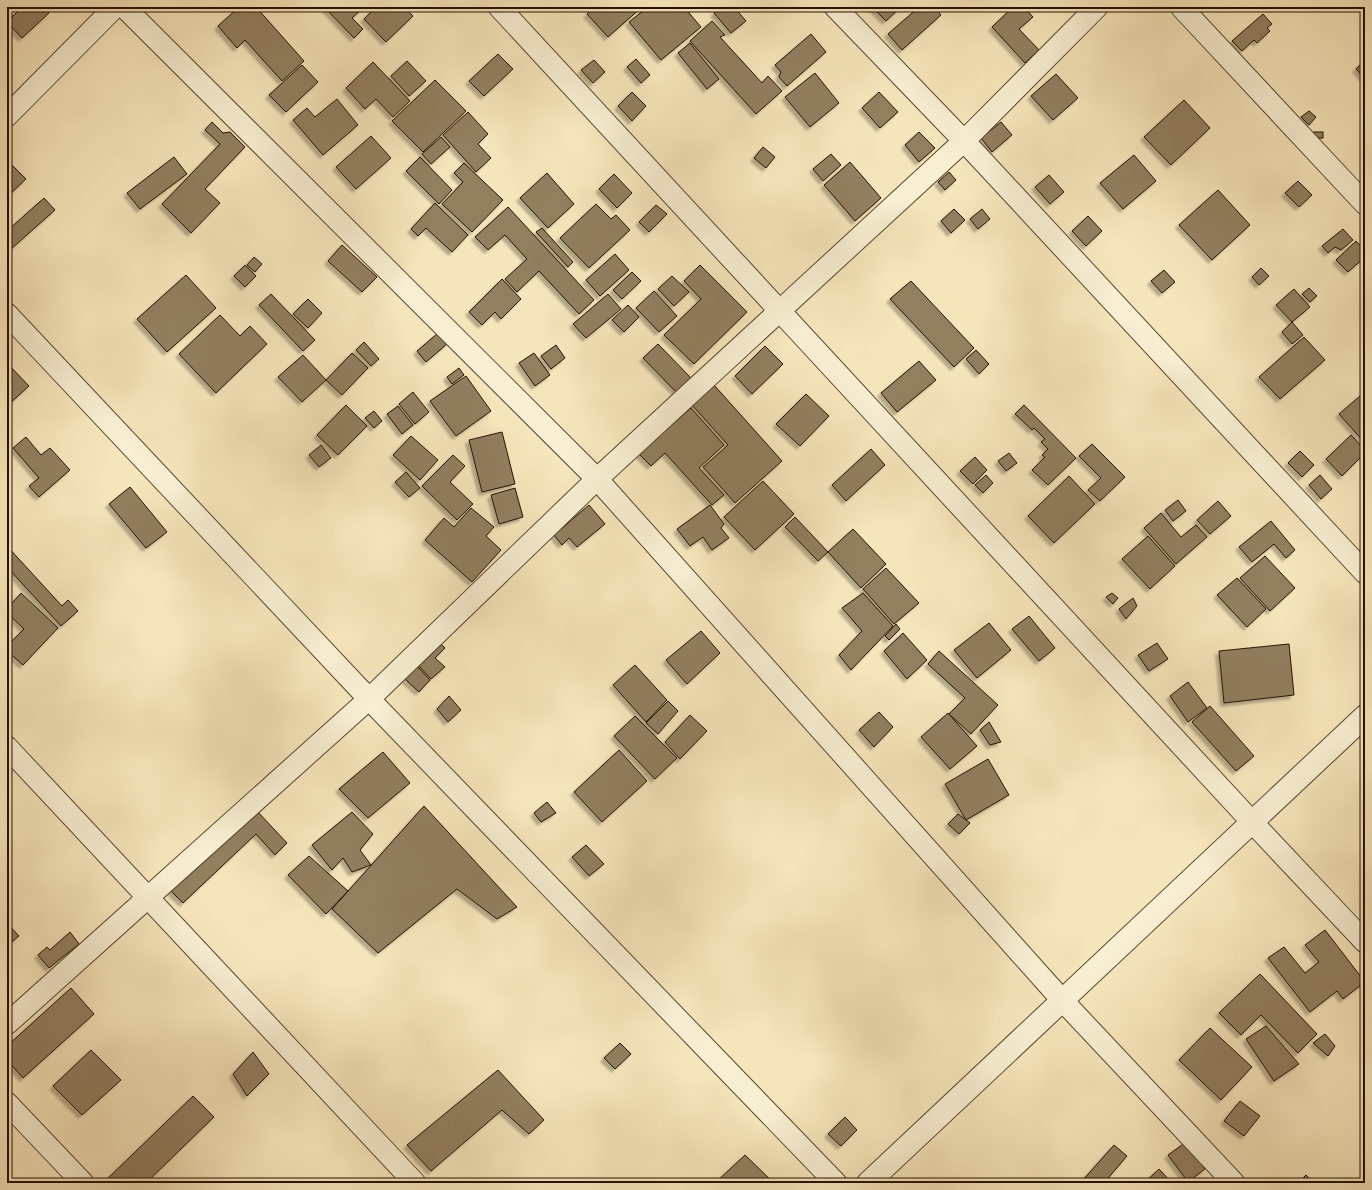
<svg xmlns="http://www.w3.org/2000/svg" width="1372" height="1190" font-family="Vollkorn,serif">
<defs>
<filter id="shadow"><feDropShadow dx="-3.5" dy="3.5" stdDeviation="1" flood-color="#0004"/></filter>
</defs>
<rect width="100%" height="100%" fill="#f5e5ba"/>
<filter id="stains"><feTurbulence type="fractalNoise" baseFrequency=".005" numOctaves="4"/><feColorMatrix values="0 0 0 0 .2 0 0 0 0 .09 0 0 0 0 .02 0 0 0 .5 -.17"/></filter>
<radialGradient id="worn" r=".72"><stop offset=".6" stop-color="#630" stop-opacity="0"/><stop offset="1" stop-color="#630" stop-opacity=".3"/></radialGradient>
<!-- building -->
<g fill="#917f61" stroke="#241101" filter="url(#shadow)">
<polygon points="22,7 44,7 49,13 22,38 7,22"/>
<polygon points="239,7 256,7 304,61 282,81 245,40 237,48 218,26"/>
<polygon points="324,7 364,7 352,18 363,29 354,38"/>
<polygon points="376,7 404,7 413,16 386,42 364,19"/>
<polygon points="595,7 642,7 608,37 587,14"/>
<polygon points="648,7 684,7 701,27 661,60 629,22"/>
<polygon points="721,7 734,7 746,21 731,33 714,13"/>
<polygon points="872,7 901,7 886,21"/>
<polygon points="919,7 934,7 941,15 902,50 888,34"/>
<polygon points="1013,7 1024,7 1033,17 1019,29 1039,50 1025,63 992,27"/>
<polygon points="1263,14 1272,24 1267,28 1270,31 1257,43 1254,40 1242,51 1232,41"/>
<polygon points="712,21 725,35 720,37 762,83 768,76 782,91 756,114 690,41"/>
<polygon points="811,34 826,52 787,86 779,77 781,72 775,65"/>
<polygon points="690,43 719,79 707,89 678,53"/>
<polygon points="498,54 513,69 484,96 469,81"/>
<polygon points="636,59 650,75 641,83 627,67"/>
<polygon points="594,60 605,72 593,83 581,70"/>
<polygon points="1365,60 1365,77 1364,78 1356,69"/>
<polygon points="407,61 426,81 409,96 391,76"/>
<polygon points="373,62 410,101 393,117 376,99 365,109 346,88"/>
<polygon points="302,65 318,82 286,112 269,95"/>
<polygon points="815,73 839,103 810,127 785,97"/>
<polygon points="1056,74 1078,98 1053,120 1031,96"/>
<polygon points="435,80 466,111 423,152 392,121"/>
<polygon points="632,92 646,106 632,121 618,106"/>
<polygon points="879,92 898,112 880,128 862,108"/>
<polygon points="337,99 358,125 323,155 293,120 307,108 315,117"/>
<polygon points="1184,100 1210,128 1171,165 1144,137"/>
<polygon points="1309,111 1316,117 1309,125 1301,117"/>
<polygon points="468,112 488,134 478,144 491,158 476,172 443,135"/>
<polygon points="212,122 223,133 230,132 245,147 205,189 220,203 191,233 162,204 220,144 205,130"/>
<polygon points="1001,122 1012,135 992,152 981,138"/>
<polygon points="919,132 935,148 919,162 905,145"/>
<rect x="1314" y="132" width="9" height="6"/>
<polygon points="371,136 391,158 356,189 336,167"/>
<polygon points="441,137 450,147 431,164 422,154"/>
<polygon points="763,147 775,157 766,168 754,158"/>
<polygon points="831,154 841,165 823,181 813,169"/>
<polygon points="1134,155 1156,181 1123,209 1100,183"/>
<polygon points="174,157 187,174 140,209 127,193"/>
<polygon points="420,157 452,190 439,204 406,171"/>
<polygon points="850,162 881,198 855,221 824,185"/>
<polygon points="10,163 26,179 7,197 7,166"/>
<polygon points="464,163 503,200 472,232 442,204 463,182 454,173"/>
<polygon points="949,172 956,180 945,190 938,182"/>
<polygon points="547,173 574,204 548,228 520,198"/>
<polygon points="614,174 632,193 617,208 599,189"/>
<polygon points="1049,175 1064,192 1050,204 1035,187"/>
<polygon points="1298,181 1312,195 1299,207 1285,193"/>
<polygon points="1218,190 1250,225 1212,260 1179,225"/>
<polygon points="44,198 55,210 11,249 7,245 7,231"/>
<polygon points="435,203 468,235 452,252 426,228 418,236 411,229"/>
<polygon points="596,204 611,219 616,215 630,230 589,268 560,238"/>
<polygon points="656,205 667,214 649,232 639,222"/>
<polygon points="508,207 594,300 579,314 539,271 517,292 505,279 527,259 505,235 488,250 475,237"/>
<polygon points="954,209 965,220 951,233 941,221"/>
<polygon points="982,209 990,219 978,229 970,219"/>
<polygon points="1088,216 1102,231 1086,246 1072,231"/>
<polygon points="542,228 573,262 568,267 536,232"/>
<polygon points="1343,229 1353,240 1341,250 1335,247 1328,253 1322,246"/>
<polygon points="1356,241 1365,251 1365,257 1348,272 1336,260"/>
<polygon points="342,245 377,277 362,292 328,261"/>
<polygon points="615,254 629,270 600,296 586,280"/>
<polygon points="254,257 262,264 255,272 247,265"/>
<polygon points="245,265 256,276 245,287 234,276"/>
<polygon points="700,265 747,312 694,364 664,335 701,299 684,281"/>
<polygon points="1261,268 1269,276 1259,285 1252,277"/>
<polygon points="1164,270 1175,282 1162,293 1151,281"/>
<polygon points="632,272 641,281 622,299 613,290"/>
<polygon points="186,275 216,308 167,352 137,319"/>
<polygon points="672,276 689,292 674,306 658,289"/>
<polygon points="502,279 521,299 501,319 495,312 482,325 469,312"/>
<polygon points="911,281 974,348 954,367 890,299"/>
<polygon points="1309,288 1317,296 1310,302 1302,294"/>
<polygon points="1294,289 1310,307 1292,322 1276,305"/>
<polygon points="654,291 677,316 659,332 636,308"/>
<polygon points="271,294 315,340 303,351 259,305"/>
<polygon points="608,294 621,309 586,338 573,324"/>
<polygon points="308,299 322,313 308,328 293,314"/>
<polygon points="628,305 639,317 624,332 612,320"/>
<polygon points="220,315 240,336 250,326 267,344 216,393 179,354"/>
<polygon points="1292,322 1303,335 1292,344 1282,332"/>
<polygon points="438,333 447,344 426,362 417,351"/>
<polygon points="1304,337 1325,360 1280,399 1259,377"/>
<polygon points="364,342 379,359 371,366 356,350"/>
<polygon points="658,344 692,379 677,393 643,358"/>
<polygon points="556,345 565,358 551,369 541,356"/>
<polygon points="765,346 783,364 752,394 735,376"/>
<polygon points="976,350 989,364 979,374 966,359"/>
<polygon points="352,353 368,368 342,395 326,380"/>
<polygon points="534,353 550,375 535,386 519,363"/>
<polygon points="303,355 326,380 302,402 278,377"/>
<polygon points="919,361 936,380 897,412 881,393"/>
<polygon points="7,363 29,386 7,406"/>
<polygon points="459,368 464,375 452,384 447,377"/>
<polygon points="466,376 491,411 456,436 430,401"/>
<polygon points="714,385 782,461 735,503 703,467 728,445 692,405"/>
<polygon points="413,392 429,412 415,424 399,404"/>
<polygon points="806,394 829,416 800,446 776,424"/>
<polygon points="1360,396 1365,402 1364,442 1339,414"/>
<polygon points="346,405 367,426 338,455 317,435"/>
<polygon points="1024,405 1076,458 1048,485 1032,470 1045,457 1042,455 1048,449 1041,442 1045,439 1034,428 1032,430 1015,414"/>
<polygon points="398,406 413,425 402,434 387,414"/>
<polygon points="691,408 724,445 699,468 724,495 712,505 665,453 651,466 639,454"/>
<polygon points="374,411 382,421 374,428 365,418"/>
<polygon points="502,432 515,484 482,492 469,440"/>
<polygon points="1351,435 1365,450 1365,453 1342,476 1326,459"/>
<polygon points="411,436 438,460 420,480 393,455"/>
<polygon points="26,437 41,455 50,448 70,470 39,497 29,486 39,478 13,448"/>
<polygon points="1092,444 1125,477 1100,501 1088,490 1101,478 1079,456"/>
<polygon points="321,445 331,458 319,467 309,455"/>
<polygon points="871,449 885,465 846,501 832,485"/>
<polygon points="1300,451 1314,465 1302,477 1288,463"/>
<polygon points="1009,453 1017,463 1006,471 998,461"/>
<polygon points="453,455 465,466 450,482 473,504 457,520 422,486"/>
<polygon points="975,457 987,470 973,484 960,471"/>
<polygon points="406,472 420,488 409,497 395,482"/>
<polygon points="986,475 993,483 983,493 975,485"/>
<polygon points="1320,475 1332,489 1321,499 1309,485"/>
<polygon points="1069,476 1095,504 1054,543 1028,516"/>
<polygon points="763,481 794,514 755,550 724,517"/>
<polygon points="130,487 167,532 146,548 109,504"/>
<polygon points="515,488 523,517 499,524 491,495"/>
<polygon points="1178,500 1186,511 1173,521 1165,510"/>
<polygon points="1218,501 1231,516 1210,534 1197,520"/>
<polygon points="589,505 605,524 577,547 569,538 562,545 554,535"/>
<polygon points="710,505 724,524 721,528 729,538 712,550 703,537 690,546 677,529"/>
<polygon points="471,508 494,527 486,536 501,550 472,582 425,540 444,518 454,527"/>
<polygon points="1161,513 1181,537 1196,525 1207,537 1176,564 1144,528"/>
<polygon points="795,517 828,552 818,561 785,527"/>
<polygon points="1271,521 1295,550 1286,558 1274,544 1252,562 1239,547"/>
<polygon points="853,529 886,564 861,588 828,552"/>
<polygon points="1148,536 1175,566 1150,589 1122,559"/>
<polygon points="7,546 62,606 68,600 78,611 61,626 7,567"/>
<polygon points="1265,556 1295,588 1270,611 1240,578"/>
<polygon points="886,568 919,603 894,624 863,589"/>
<polygon points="1237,578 1266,609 1247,627 1217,595"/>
<polygon points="21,593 58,628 23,665 7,651 7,646 24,629 7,613 7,609"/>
<polygon points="863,593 893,626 851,670 839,655 862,631 842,608"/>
<polygon points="1112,593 1118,598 1113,604 1106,597"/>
<polygon points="1133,598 1137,606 1126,619 1119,609"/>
<polygon points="1029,616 1055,648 1039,661 1012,629"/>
<polygon points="989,623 1011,650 977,678 954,650"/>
<polygon points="896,624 900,629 889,640 885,636"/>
<polygon points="701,631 720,653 687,684 666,660"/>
<polygon points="903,633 927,660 907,679 884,651"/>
<polygon points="439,642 445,648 435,658 445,667 431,679 417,664"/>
<polygon points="1157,643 1168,659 1149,671 1138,655"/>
<polygon points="1289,644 1294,695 1224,703 1219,651"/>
<polygon points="939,651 998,705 971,734 949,714 965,698 928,664"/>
<polygon points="635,665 667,700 646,722 613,685"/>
<polygon points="417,666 430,680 419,692 405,679"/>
<polygon points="1188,682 1207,708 1188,722 1170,696"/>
<polygon points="449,696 461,710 448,722 437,709"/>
<polygon points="668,701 678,711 658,734 646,723"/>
<polygon points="1210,706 1254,756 1236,771 1192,722"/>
<polygon points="879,712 893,727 874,747 859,730"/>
<polygon points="948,713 977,746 950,769 921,737"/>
<polygon points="690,715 707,731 680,759 665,742"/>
<polygon points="635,716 677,758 655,779 614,736"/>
<polygon points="989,722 1001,742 990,745 980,730"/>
<polygon points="619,750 647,781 602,822 574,792"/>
<polygon points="383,752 410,783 368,818 339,789"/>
<polygon points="988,759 1009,795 966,820 945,784"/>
<polygon points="547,802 556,813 541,822 534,813"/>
<polygon points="424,806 517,907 497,919 457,889 378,953 332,909"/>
<polygon points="256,810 287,843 275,855 256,834 183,903 171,891"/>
<polygon points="352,812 373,834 360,850 371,865 352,872 343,858 332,870 312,845"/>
<polygon points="958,814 970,823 959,834 948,824"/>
<polygon points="586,845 604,864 589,876 572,857"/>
<polygon points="309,856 348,891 326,914 288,875"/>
<polygon points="7,923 19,936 7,946"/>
<polygon points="1325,930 1365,982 1343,999 1337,991 1310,1012 1268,958 1284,947 1305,973 1319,962 1305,945"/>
<polygon points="70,932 79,944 49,968 38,955 47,947 50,950"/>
<polygon points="1260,974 1317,1034 1298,1053 1261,1015 1241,1035 1219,1013"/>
<polygon points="71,988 94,1014 23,1078 7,1060 7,1046"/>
<polygon points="1266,1026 1299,1064 1274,1081 1246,1039"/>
<polygon points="1210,1028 1252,1067 1221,1100 1179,1060"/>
<polygon points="1325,1034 1335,1046 1328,1056 1313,1043"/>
<polygon points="620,1043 631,1054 615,1069 604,1058"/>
<polygon points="91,1050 121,1080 82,1115 53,1086"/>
<polygon points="253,1052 269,1074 247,1096 233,1074"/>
<polygon points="498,1070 544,1120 529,1134 502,1110 431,1171 407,1145"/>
<polygon points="193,1096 214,1117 146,1183 103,1183"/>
<polygon points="1240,1101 1260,1116 1244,1136 1224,1121"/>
<polygon points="845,1117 857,1130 841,1146 828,1134"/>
<polygon points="1186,1142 1205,1169 1188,1182 1168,1155"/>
<polygon points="1114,1145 1127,1156 1104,1183 1084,1183 1082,1181"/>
<polygon points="745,1155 774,1183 715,1183"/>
<polygon points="1159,1169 1172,1183 1144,1183"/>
<polygon points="1306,1175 1314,1183 1298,1183"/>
</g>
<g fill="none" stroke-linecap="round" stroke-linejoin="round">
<defs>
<g id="minor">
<polyline points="124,7 597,479 1062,1000 1234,1183"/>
<polyline points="499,7 1252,822 1365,942"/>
<polyline points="835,7 964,141 1365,573"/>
<polyline points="1181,7 1365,204"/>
<polyline points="7,116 115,7"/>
<polyline points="7,314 369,699 836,1183"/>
<polyline points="7,747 415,1183"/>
<polyline points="7,1024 369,699 597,479 964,141 1097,7"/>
<polyline points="7,1103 83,1183"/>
</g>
<polyline id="tertiary" points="868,1183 1365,716"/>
</defs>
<!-- minor casing -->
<use href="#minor" stroke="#58462f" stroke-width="23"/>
<!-- tertiary casing -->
<use href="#tertiary" stroke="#58462f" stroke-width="24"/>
<!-- minor -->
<use href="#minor" stroke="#f8eed2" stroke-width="21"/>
<!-- tertiary -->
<use href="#tertiary" stroke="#f8eed2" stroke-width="22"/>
</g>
<!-- margin -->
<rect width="1372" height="1190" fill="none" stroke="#f5e5ba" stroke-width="24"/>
<rect x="8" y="8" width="1356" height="1174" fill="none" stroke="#241101" stroke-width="2"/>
<rect x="12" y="12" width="1348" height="1166" fill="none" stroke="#241101"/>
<rect width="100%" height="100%" filter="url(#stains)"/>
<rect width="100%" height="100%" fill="url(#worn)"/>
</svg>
